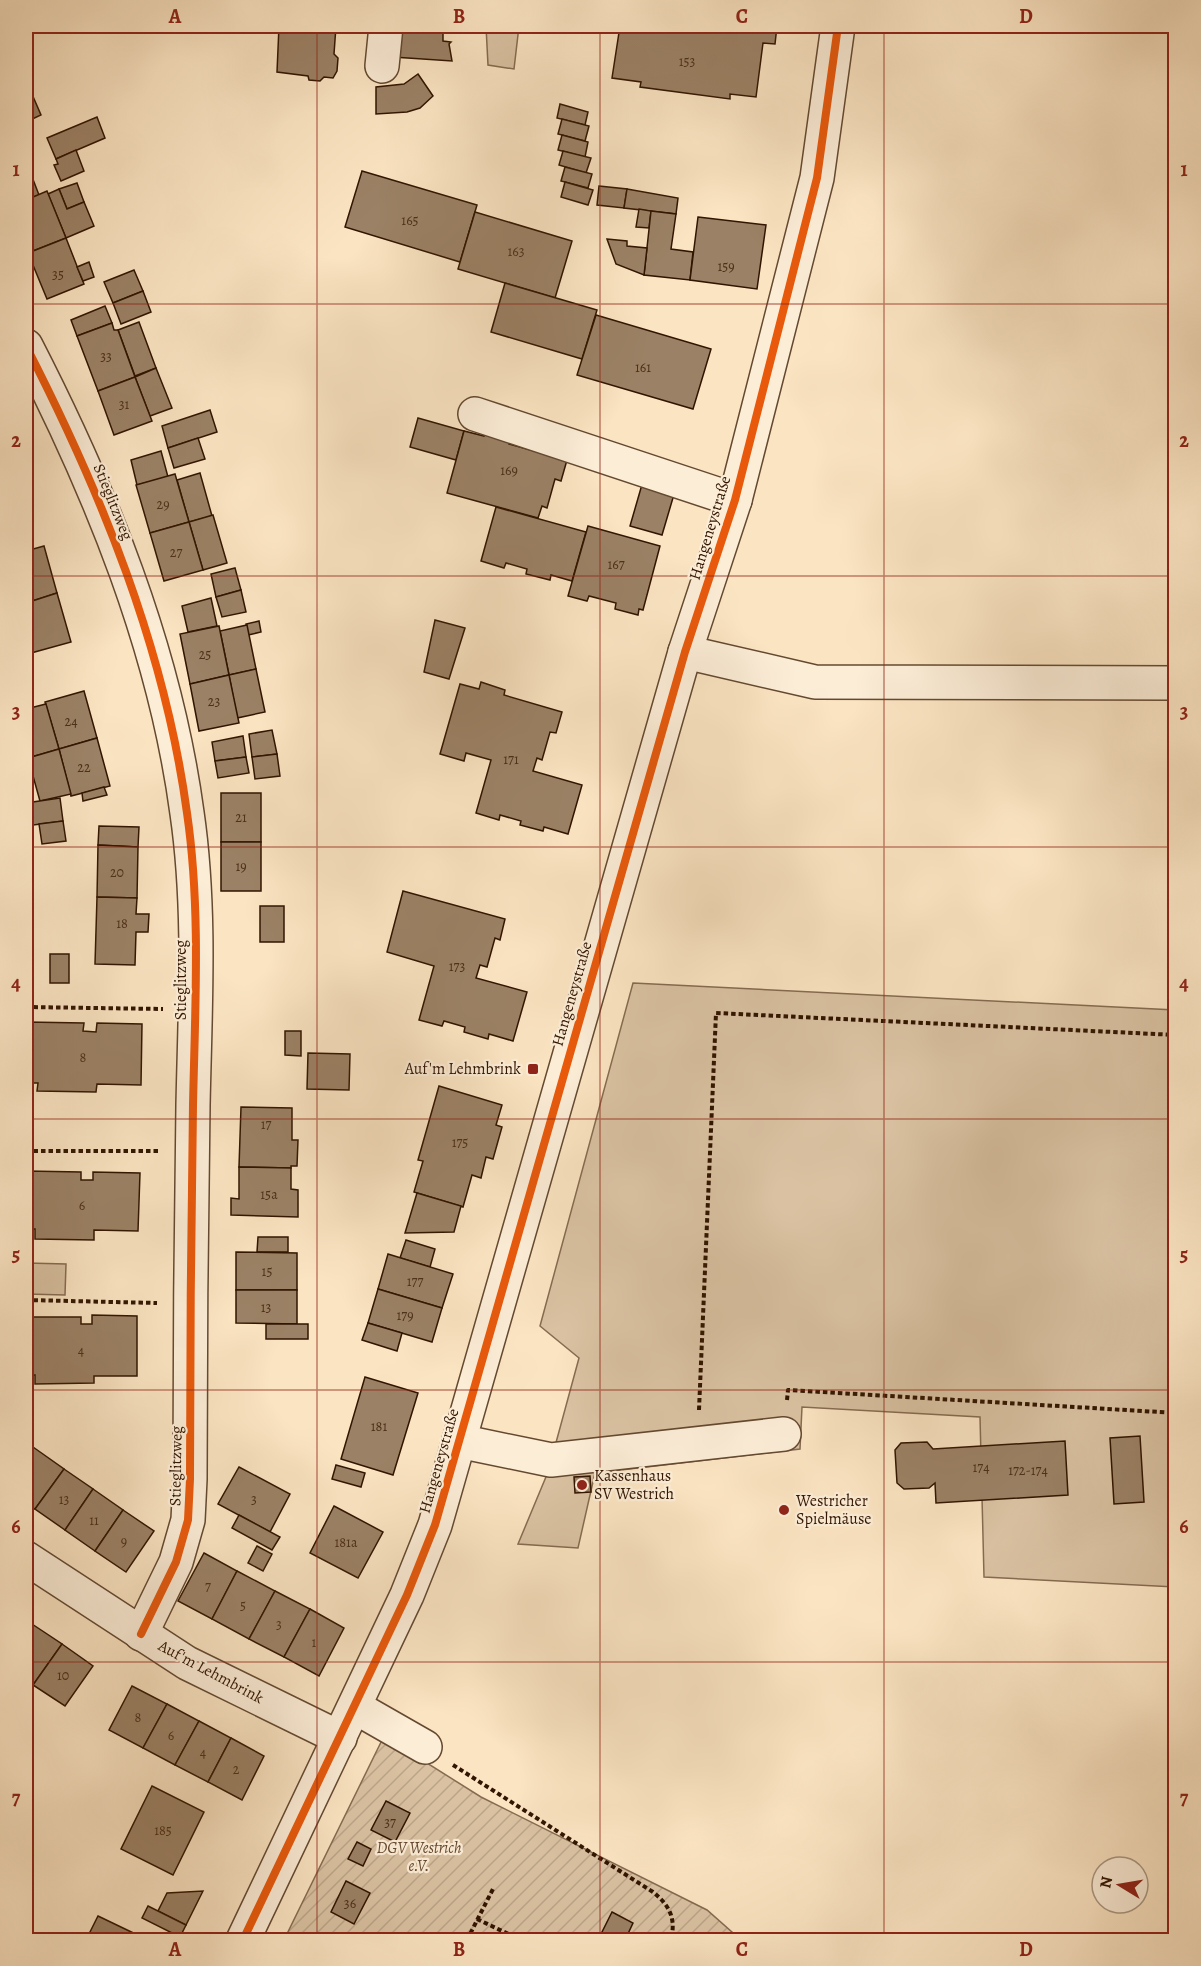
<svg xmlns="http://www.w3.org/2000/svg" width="1201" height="1966" font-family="Alegreya,serif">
<defs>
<pattern id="garden-furrows" width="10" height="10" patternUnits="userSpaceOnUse" patternTransform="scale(1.5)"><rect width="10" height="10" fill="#d9c1a1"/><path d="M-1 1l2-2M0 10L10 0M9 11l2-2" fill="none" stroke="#bba589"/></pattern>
</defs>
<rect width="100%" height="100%" fill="#fbe4c2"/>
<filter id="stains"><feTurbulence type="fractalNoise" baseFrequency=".00333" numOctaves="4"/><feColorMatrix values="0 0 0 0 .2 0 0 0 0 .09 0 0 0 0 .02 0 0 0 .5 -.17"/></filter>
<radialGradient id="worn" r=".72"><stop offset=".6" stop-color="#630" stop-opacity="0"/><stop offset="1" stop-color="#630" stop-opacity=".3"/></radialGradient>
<!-- park -->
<g fill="#d9c1a1" stroke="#866b50" stroke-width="1.5">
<polygon points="486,26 519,26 514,69 488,65"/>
<polygon points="633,983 1175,1010 1175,1587 984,1577 980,1417 802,1407 800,1449 595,1473 578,1548 518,1544 548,1472 579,1358 540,1326"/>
<polygon points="26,1263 66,1264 65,1295 26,1294"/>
</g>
<!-- garden -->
<polygon fill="url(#garden-furrows)" stroke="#866b50" stroke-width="1.5" points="384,1736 481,1797 707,1910 741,1940 284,1940"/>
<!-- building -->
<g fill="#9b8165" stroke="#321500" stroke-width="1.5">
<polygon points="279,26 336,26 334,54 338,58 337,71 333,78 324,77 320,81 309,80 308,76 277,72"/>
<polygon points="395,26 443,26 443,41 451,42 449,44 452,61 393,57"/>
<polygon points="620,26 777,26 775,44 763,43 756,97 730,94 730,99 640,87 641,82 612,78"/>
<polygon points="418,74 433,96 420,108 407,112 376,114 376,87 404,84"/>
<polygon points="28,85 41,115 26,122 26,86"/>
<polygon points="560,104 588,112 585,125 557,118"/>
<polygon points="97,117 105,138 56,159 47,138"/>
<polygon points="562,119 589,126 585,141 558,134"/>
<polygon points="562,135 588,142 585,157 558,150"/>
<polygon points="76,150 84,171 61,181 54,165 58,164 56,159"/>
<polygon points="563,151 591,158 586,173 559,165"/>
<polygon points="565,167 592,174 588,188 561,181"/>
<polygon points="29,169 39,195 26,200 26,171"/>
<polygon points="362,171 477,205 460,262 345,227"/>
<polygon points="565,182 593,190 588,205 561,197"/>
<polygon points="77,183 84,202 67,209 59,189"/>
<polygon points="599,186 627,189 624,208 597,205"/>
<polygon points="59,189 67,209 84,202 94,226 66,238 48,194"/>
<polygon points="627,189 678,198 676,214 624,208"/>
<polygon points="47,191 66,238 28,253 26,246 26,200"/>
<polygon points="639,209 651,211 649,228 636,227"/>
<polygon points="651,211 676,214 671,249 693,252 690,280 644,275"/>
<polygon points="475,212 572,241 555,298 458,269"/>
<polygon points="698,217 766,225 757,289 690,280"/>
<polygon points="66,238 84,284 47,299 28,253"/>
<polygon points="607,239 627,241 627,246 647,248 644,275 616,264"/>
<polygon points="89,262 94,277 83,281 77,267"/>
<polygon points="134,270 143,291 113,303 104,282"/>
<polygon points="505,283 597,310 582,359 491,332"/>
<polygon points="143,291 151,312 121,324 113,303"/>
<polygon points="105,306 112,323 77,336 71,320"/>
<polygon points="596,315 711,349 693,409 577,375"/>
<polygon points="139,322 156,368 135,376 118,330"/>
<polygon points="112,323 114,330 118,330 135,377 98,391 77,336"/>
<polygon points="156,368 172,408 150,416 135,377"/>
<polygon points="135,377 152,421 114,435 98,391"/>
<polygon points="210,410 217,432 168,448 162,426"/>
<polygon points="418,418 464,431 456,460 410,447"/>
<polygon points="486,430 511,437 509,444 567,460 561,481 555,479 547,508 542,506 538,518 447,493 464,431 484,436"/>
<polygon points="198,438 205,459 174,468 168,448"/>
<polygon points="161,451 168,477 137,485 131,460"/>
<polygon points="200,473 212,516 189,522 177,480"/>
<polygon points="175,474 189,522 150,533 136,485"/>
<polygon points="643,481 675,491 662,535 630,526"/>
<polygon points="496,507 586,532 572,581 551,575 550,580 526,574 527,569 506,563 504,568 481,561"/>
<polygon points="213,515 227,563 203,570 189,522"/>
<polygon points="189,522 203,570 164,581 150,533"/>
<polygon points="588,526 660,546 643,610 639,609 638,615 615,609 616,603 589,596 587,601 568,596"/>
<polygon points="44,546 57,593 26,603 26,551"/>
<polygon points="235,568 241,590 216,597 211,574"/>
<polygon points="241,590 246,612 222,617 216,597"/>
<polygon points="57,593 71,642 31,653 26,632 26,603"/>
<polygon points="211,598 217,626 188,632 182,606"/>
<polygon points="435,620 465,628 449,679 424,672"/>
<polygon points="259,621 261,632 248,635 246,624"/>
<polygon points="247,625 256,669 229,675 220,631"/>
<polygon points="219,626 229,675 190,684 180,634"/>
<polygon points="256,669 265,712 237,718 229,675"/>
<polygon points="229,675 239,723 199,731 190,684"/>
<polygon points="481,682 505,690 504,695 562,712 556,733 550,732 542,760 537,758 533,771 582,785 568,834 544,827 543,831 520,825 521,821 500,815 499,820 476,813 491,760 466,753 464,761 440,754 460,684 479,689"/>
<polygon points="84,691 97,738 59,749 45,702"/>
<polygon points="46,704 59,749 28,758 26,709"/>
<polygon points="272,730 277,754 252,757 249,734"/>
<polygon points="243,736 246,757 215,761 212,742"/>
<polygon points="97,738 110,786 71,796 59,749"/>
<polygon points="59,749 71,794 40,801 28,758"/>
<polygon points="277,754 280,776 255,779 252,757"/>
<polygon points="246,757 249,773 218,778 215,761"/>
<polygon points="104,787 107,795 83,801 82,793"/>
<rect x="221" y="793" width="40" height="49"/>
<polygon points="60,798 63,821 26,826 26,803"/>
<polygon points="63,821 66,841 42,844 39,824"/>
<polygon points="99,826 139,827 138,847 98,845"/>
<rect x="221" y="842" width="40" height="49"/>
<polygon points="98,845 138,847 137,898 97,897"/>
<polygon points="403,891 505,919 500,940 495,938 487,967 480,965 476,978 527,992 513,1041 489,1034 488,1039 464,1032 465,1027 444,1021 442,1026 419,1020 434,966 387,952"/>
<polygon points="97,897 137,898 136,914 149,914 148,932 136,932 135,965 95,964"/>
<rect x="260" y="906" width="24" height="36"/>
<rect x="50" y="954" width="19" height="29"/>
<polygon points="26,1022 84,1023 83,1031 96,1032 97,1023 142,1024 141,1085 97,1084 96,1092 37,1091 38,1083 26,1083"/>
<polygon points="285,1031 301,1031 301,1056 285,1055"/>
<polygon points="308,1053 350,1054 349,1090 307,1089"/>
<polygon points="439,1086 502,1105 496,1125 502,1127 493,1159 486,1157 481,1178 472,1175 463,1207 414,1192 423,1161 418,1160"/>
<polygon points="241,1107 292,1108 292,1140 298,1140 297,1166 291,1166 291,1168 239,1167"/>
<polygon points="239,1167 291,1168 291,1189 298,1190 298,1217 231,1215 231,1198 239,1199"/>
<polygon points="26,1171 81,1172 81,1180 93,1180 93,1172 140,1173 138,1231 94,1230 94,1240 35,1239 35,1229 26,1229"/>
<polygon points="417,1193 461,1206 454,1232 405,1233"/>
<polygon points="258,1237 288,1237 288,1252 257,1252"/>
<polygon points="406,1240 435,1249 430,1267 400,1258"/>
<polygon points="236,1252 297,1253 297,1290 236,1290"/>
<polygon points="388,1254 453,1274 442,1308 378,1289"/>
<polygon points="378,1289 442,1308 432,1342 368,1323"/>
<polygon points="236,1290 297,1290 297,1324 236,1323"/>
<polygon points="92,1315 137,1316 137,1376 94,1376 94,1383 35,1384 35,1375 26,1375 26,1317 81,1317 81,1324 92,1324"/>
<polygon points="368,1323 402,1333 397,1351 362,1340"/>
<rect x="266" y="1324" width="42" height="15"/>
<polygon points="365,1377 418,1393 393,1475 341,1459"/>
<polygon points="1140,1436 1144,1502 1114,1504 1110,1438"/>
<polygon points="1065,1441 1068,1495 936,1503 935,1483 929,1488 904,1489 897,1483 895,1450 901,1443 927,1442 933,1449"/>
<polygon points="33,1447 64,1469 35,1509 26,1503 26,1458"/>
<polygon points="336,1465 365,1473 361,1487 332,1479"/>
<polygon points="239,1467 290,1494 270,1532 218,1504"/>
<polygon points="64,1469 93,1489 65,1530 35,1509"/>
<polygon points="590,1476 591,1492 575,1493 574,1477"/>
<polygon points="93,1489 123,1510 95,1551 65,1530"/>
<polygon points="334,1506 383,1532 358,1578 310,1553"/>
<polygon points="123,1510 154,1531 126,1572 95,1551"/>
<polygon points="239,1515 280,1537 272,1550 232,1528"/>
<polygon points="257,1546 272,1554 263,1571 248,1563"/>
<polygon points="204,1553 237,1571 212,1619 178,1601"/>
<polygon points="237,1571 275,1591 249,1639 212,1619"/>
<polygon points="275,1591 310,1609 284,1657 249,1639"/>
<polygon points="310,1609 344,1628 319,1676 284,1657"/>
<polygon points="32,1624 62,1644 33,1685 26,1679 26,1633"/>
<polygon points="62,1644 93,1666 65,1706 33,1685"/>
<polygon points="132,1686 167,1704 143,1748 109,1730"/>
<polygon points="167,1704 199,1721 175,1765 143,1748"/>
<polygon points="199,1721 231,1738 208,1782 175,1765"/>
<polygon points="231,1738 264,1756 242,1800 208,1782"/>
<polygon points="152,1786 204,1812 173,1875 121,1849"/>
<polygon points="386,1801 410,1813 395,1842 371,1830"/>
<polygon points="357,1842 371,1849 363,1866 348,1859"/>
<polygon points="346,1881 370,1893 354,1924 331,1912"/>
<polygon points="203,1891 186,1925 158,1911 167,1893"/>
<polygon points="148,1906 186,1925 180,1937 142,1918"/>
<polygon points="612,1912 633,1923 625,1940 598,1940"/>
<polygon points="98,1916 148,1940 86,1940"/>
</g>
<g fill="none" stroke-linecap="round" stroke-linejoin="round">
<defs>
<g id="minor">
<polyline points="382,66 386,26"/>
<path d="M 26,346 C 101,492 165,649 187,813 C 201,909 195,1009 193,1105 C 191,1230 190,1354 190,1479 L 188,1520 L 176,1562 L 141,1634"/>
<polyline points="475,414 735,500"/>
<polyline points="685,652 815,682 1176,683"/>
<polyline points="459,1441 551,1460 784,1434"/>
<polyline points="26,1558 187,1663 340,1738"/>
<polyline points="355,1707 425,1747"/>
<polyline points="243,1940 407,1595 435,1525 685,652 735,500 817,178 838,26"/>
</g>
</defs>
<!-- minor casing -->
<use href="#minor" stroke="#644930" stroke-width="36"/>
<!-- path -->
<g stroke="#321500" stroke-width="4" stroke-dasharray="4.5 3" stroke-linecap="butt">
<polyline points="26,1007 163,1009"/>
<polyline points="26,1151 159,1151"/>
<polyline points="26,1300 157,1303"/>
<polyline points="787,1400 788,1390 1176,1413"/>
<polyline points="699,1410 716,1013 1176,1035"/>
<path d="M 453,1765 L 653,1892 C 670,1906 676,1918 671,1940"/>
<polyline points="477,1919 521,1940"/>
<polyline points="467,1940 494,1887"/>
</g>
<!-- minor -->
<use href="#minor" stroke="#fcedd7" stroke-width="33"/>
<defs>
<g id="cycleway">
<path d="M 26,346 C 101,492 165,649 187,813 C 201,909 195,1009 193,1105 C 191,1230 190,1354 190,1479 L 188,1520 L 176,1562 L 141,1634"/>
<polyline points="243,1940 407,1595 435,1525 685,652 735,500 817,178 838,26"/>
</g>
</defs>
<!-- cycleway casing -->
<use href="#cycleway" stroke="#fcedd7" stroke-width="11"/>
<!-- cycleway -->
<use href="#cycleway" stroke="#e8590c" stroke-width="8"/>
</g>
<!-- grid -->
<path fill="none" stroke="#8f2418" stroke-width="1.5" stroke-opacity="0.55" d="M 317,26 L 317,1940M 600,26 L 600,1940M 884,26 L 884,1940M 26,304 L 1176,304M 26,576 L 1176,576M 26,847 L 1176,847M 26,1119 L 1176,1119M 26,1390 L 1176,1390M 26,1662 L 1176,1662"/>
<!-- markers -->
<g fill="#8f2418" stroke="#fcedd7" stroke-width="2">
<rect x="527" y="1063" width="12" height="12" rx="3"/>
<circle cx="582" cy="1485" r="6"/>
<circle cx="784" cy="1510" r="6"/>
</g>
<g text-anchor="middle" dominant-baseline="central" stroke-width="4.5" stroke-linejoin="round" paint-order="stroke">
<!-- number labels -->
<g font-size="14" fill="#4c3019">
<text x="687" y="61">153</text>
<text x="410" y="220">165</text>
<text x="516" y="251">163</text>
<text x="726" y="266">159</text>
<text x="58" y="274">35</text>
<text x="106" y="356">33</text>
<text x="643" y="367">161</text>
<text x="124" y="404">31</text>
<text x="509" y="470">169</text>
<text x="163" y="504">29</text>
<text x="176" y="552">27</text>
<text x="616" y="564">167</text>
<text x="205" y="654">25</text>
<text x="214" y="701">23</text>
<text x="71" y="721">24</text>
<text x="511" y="759">171</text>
<text x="84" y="767">22</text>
<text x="241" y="817">21</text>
<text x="241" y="866">19</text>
<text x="117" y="872">20</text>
<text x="122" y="923">18</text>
<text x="457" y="966">173</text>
<text x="83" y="1057">8</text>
<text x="266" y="1124">17</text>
<text x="460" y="1142">175</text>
<text x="269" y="1194">15a</text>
<text x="82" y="1205">6</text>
<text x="267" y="1271">15</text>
<text x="415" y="1281">177</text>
<text x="266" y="1307">13</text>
<text x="405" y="1315">179</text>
<text x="81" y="1350">4</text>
<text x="379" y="1426">181</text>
<text x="981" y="1467">174</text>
<text x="1028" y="1470">172-174</text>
<text x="64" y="1499">13</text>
<text x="254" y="1499">3</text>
<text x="94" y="1520">11</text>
<text x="124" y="1541">9</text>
<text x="346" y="1542">181a</text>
<text x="208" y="1586">7</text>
<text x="243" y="1605">5</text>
<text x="279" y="1624">3</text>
<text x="314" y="1642">1</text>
<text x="63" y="1675">10</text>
<text x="138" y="1717">8</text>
<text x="171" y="1735">6</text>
<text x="203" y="1752">4</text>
<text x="236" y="1769">2</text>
<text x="390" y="1822">37</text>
<text x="163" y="1830">185</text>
<text x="350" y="1903">36</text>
</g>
<!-- street labels -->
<g font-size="16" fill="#321500" stroke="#fcedd7">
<text transform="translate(113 502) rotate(68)">Stieglitzweg</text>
<text transform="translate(710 528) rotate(-73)">Hangeneystraße</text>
<text transform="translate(181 980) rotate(-90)">Stieglitzweg</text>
<text transform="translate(572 994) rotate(-74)">Hangeneystraße</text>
<text transform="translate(439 1461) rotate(-74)">Hangeneystraße</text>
<text transform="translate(176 1466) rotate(-89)">Stieglitzweg</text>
<text transform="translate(211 1672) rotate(28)">Auf'm Lehmbrink</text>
</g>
<!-- poi labels -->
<g font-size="16" fill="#321500" stroke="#fcedd7" text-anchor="start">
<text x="521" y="1069" text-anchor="end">Auf'm Lehmbrink</text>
<text x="594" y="1476">Kassenhaus<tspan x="594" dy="18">SV Westrich</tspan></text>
<text x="796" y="1501">Westricher<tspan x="796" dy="18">Spielmäuse</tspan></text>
</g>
<!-- park labels -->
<g font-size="16" font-style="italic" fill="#644930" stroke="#fcedd7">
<text x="419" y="1848">DGV Westrich<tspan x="419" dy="18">e.V.</tspan></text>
</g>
</g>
<!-- margin -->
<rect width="1201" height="1966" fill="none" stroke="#fbe4c2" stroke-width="66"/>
<!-- north arrow -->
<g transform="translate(1120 1885) rotate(281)"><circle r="28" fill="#fcedd7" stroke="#ab9781" stroke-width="1.5"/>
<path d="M0-4.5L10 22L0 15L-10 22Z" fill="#8f2418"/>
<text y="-9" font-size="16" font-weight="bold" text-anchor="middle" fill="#321500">N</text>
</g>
<rect x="33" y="33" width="1135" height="1900" fill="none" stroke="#8f2418" stroke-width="2"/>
<g font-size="20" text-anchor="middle" font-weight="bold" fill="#8f2418">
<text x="175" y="23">A</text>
<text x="459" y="23">B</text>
<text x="742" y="23">C</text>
<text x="1026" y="23">D</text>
<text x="16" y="176">1</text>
<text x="1184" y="176">1</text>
<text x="16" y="447">2</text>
<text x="1184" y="447">2</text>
<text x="16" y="718">3</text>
<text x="1184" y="718">3</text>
<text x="16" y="990">4</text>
<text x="1184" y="990">4</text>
<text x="16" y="1261">5</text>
<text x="1184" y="1261">5</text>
<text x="16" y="1533">6</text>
<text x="1184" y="1533">6</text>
<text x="16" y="1804">7</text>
<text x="1184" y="1804">7</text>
<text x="175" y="1956">A</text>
<text x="459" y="1956">B</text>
<text x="742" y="1956">C</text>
<text x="1026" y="1956">D</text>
</g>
<rect width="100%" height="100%" filter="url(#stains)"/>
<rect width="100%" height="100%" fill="url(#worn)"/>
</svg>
